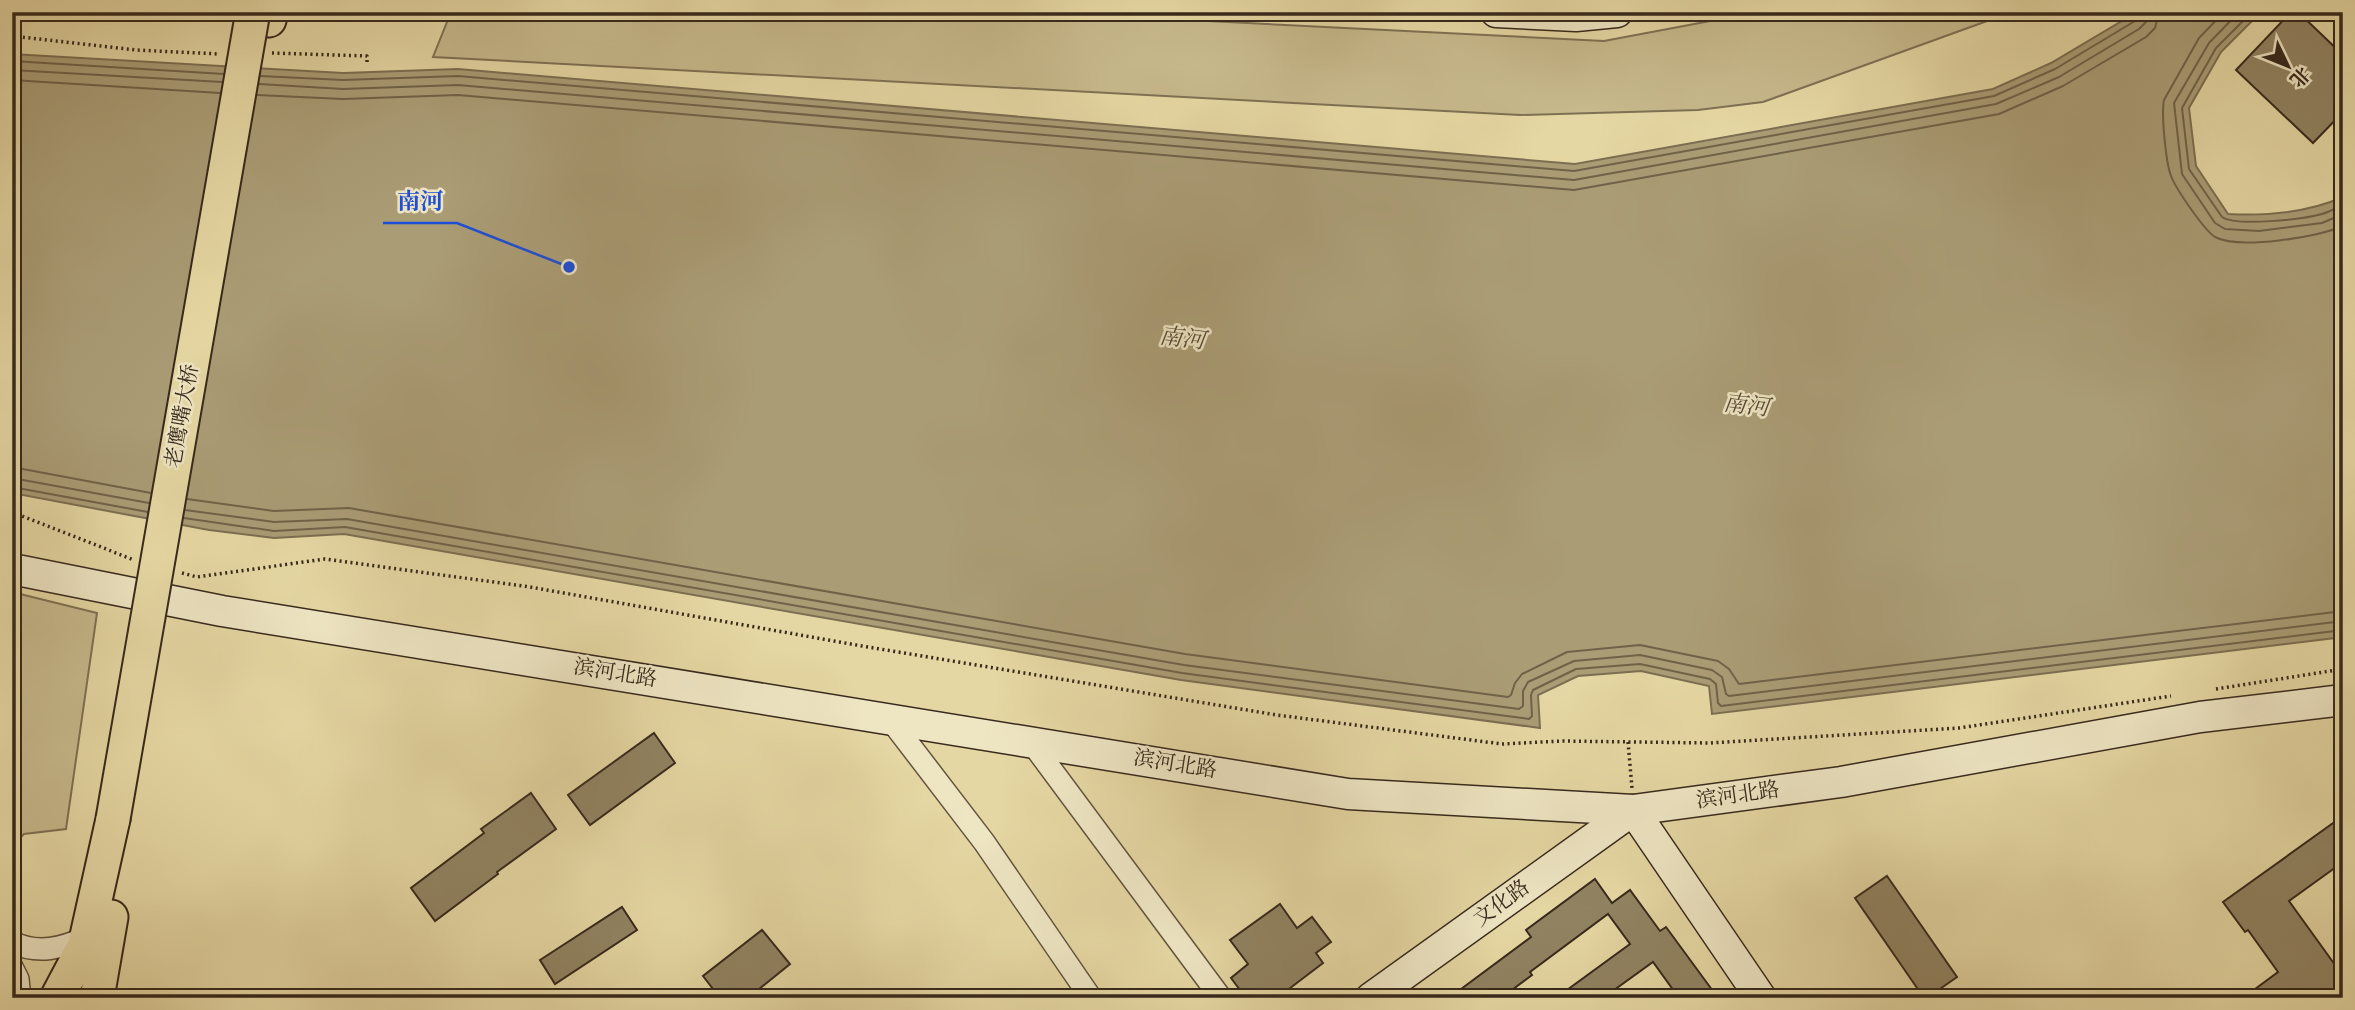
<svg xmlns="http://www.w3.org/2000/svg" width="2355" height="1010" font-family="'IM FELL English','Noto Serif SC',serif">
<rect width="100%" height="100%" fill="#e5d7a3"/>
<filter id="stains"><feTurbulence type="fractalNoise" baseFrequency=".00286" numOctaves="4"/><feColorMatrix values="0 0 0 0 .2 0 0 0 0 .09 0 0 0 0 .02 0 0 0 .5 -.17"/></filter>
<radialGradient id="worn" r=".72"><stop offset=".6" stop-color="#630" stop-opacity="0"/><stop offset="1" stop-color="#630" stop-opacity=".3"/></radialGradient>
<!-- green -->
<g fill="#c7b98c" stroke="#7f7154" stroke-width="2">
<polygon points="451,12 1029,12 1604,41 1758,12 2012,12 1763,102 1698,110 1520,115 433,57"/>
<polygon points="12,592 97,613 66,829 24,834 12,846"/>
</g>
<!-- water -->
<path fill="#aa9c75" stroke="#7c6e51" stroke-width="2" d="M 2137,12 L 2261,12 L 2221,52 L 2189,108 L 2196,166 L 2228,214 C 2267,216 2307,213 2343,197 L 2343,637 L 1712,714 L 1709,686 L 1641,671 L 1578,676 L 1538,695 L 1540,728 L 1181,680 L 344,534 L 274,538 L 209,530 L 12,493 L 12,54 L 343,73 L 458,69 L 1575,164 L 1993,89 L 2051,63 Z"/>
<g fill="none" stroke-linecap="round" stroke-linejoin="round">
<!-- shore -->
<g stroke="#706248" stroke-width="2">
<path d="M 2224,12 L 2199,38 L 2164,100 C 2161,114 2166,163 2171,176 C 2176,189 2204,230 2215,237 C 2239,250 2319,237 2343,226"/>
<polyline points="2239,12 2209,43 2174,103 2182,174 2215,223 2225,229 2259,231 2322,223 2343,214"/>
<path d="M 2252,12 L 2216,48 L 2182,108 L 2189,169 L 2222,217 C 2237,227 2304,219 2322,214 C 2329,212 2336,208 2343,205"/>
<polyline points="12,61 224,74"/>
<polyline points="12,70 222,82"/>
<polyline points="260,76 343,80 458,76 1574,171 1994,96 2055,69 2135,21 2139,12"/>
<polyline points="12,80 220,93"/>
<polyline points="259,84 343,89 458,85 1574,180 1996,104 2059,77 2139,29 2146,22 2148,12"/>
<polyline points="257,95 343,99 458,95 1574,190 1999,114 2063,86 2146,37 2155,28 2159,12"/>
<polyline points="12,467 151,493"/>
<polyline points="12,478 149,503"/>
<polyline points="12,487 148,512"/>
<polyline points="187,499 274,511 349,508 1185,654 1508,697 1511,695 1515,683 1522,674 1567,652 1640,645 1718,661 1729,669 1739,684 2343,611"/>
<polyline points="185,510 274,522 347,519 1184,665 1519,709 1523,706 1523,691 1528,682 1574,661 1640,655 1712,670 1722,677 1726,694 1729,696 2343,621"/>
<polyline points="184,518 274,531 345,527 1182,673 1529,719 1532,716 1531,695 1533,690 1576,669 1640,664 1710,679 1716,684 1718,703 1721,706 2343,630"/>
</g>
</g>
<!-- building -->
<g fill="#918362" stroke="#37291c" stroke-width="2">
<polygon points="2291,12 2298,12 2343,55 2343,112 2313,143 2236,70"/>
<polygon points="654,733 675,763 590,825 568,795"/>
<polygon points="531,793 556,829 497,872 498,874 435,921 411,888 484,833 481,829"/>
<polygon points="2343,816 2343,862 2289,901 2343,976 2343,998 2243,998 2278,972 2248,930 2245,932 2223,902"/>
<polygon points="1887,876 1957,977 1927,998 1924,998 1855,898"/>
<polygon points="1595,879 1612,903 1630,890 1660,931 1666,927 1718,998 1679,998 1653,962 1603,998 1556,998 1630,944 1608,914 1530,972 1532,975 1501,998 1449,998 1531,937 1526,930"/>
<polygon points="1280,904 1297,928 1312,917 1331,942 1316,953 1323,963 1277,998 1273,998 1267,990 1257,998 1246,998 1231,978 1248,964 1230,940"/>
<polygon points="622,907 637,930 555,984 540,960"/>
<polygon points="762,930 790,964 748,998 720,998 703,976"/>
</g>
<g fill="none" stroke-linecap="round" stroke-linejoin="round">
<defs>
<g id="street">
<polyline points="889,718 984,842 1091,998"/>
<polyline points="1031,742 1221,998"/>
<path d="M 12,942 C 38,955 62,948 87,937"/>
<polyline points="12,967 18,979 20,998"/>
</g>
<g id="secondary">
<polyline points="1496,12 1576,16 1617,12"/>
<polyline points="12,569 222,611 1348,794 1633,810 1841,782 2200,717 2343,700"/>
<polyline points="1371,998 1633,810 1761,998"/>
</g>
<g id="primary">
<polyline points="269,20 271,12"/>
<polyline points="57,998 85,945 113,819"/>
<polyline points="97,998 111,917"/>
</g>
</defs>
<!-- street casing -->
<use href="#street" stroke="#62543e" stroke-width="24"/>
<!-- secondary casing -->
<use href="#secondary" stroke="#37291c" stroke-width="33"/>
<!-- primary casing -->
<use href="#primary" stroke="#37291c" stroke-width="37"/>
<!-- path -->
<g stroke="#37291c" stroke-width="3.5" stroke-dasharray="2 3.5" stroke-linecap="butt">
<polyline points="12,36 136,50 219,54"/>
<polyline points="272,53 367,56 367,62"/>
<polyline points="12,512 134,560"/>
<polyline points="182,573 197,577 325,559 530,587 862,646 1277,715 1502,744 1562,741 1710,743 1959,728 2171,696"/>
<polyline points="2216,689 2343,669"/>
<polyline points="1628,742 1632,788"/>
</g>
<!-- street -->
<use href="#street" stroke="#eee5c3" stroke-width="21"/>
<!-- secondary -->
<use href="#secondary" stroke="#eee5c3" stroke-width="30"/>
<!-- primary -->
<use href="#primary" stroke="#e5d7a3" stroke-width="33"/>
<defs>
<polyline id="primary-bridge" points="113,819 252,17"/>
</defs>
<!-- primary-bridge casing -->
<use href="#primary-bridge" stroke="#37291c" stroke-width="37" stroke-linecap="butt"/>
<!-- primary-bridge -->
<use href="#primary-bridge" stroke="#e5d7a3" stroke-width="33"/>
</g>
<g text-anchor="middle" dominant-baseline="central" stroke-width="5" stroke-linejoin="round" paint-order="stroke">
<!-- street labels -->
<g font-size="21" fill="#37291c" stroke="#eee5c3">
<text transform="translate(183 416) rotate(-80)">老鹰嘴大桥</text>
<text transform="translate(615 674) rotate(9)">滨河北路</text>
<text transform="translate(1175 765) rotate(9)">滨河北路</text>
<text transform="translate(1738 796) rotate(-8)">滨河北路</text>
<text transform="translate(1502 904) rotate(-36)">文化路</text>
</g>
<!-- water labels -->
<g font-size="23" font-style="italic" fill="#5a4c37" stroke="#eee5c3">
<text transform="translate(1182 339) rotate(7)">南河</text>
<text transform="translate(1746 406) rotate(7)">南河</text>
</g>
</g>
<!-- callouts -->
<path fill="none" stroke="#1d4ed8" stroke-width="2.5" d="M569 267L457 223H383"/>
<circle fill="#1d4ed8" stroke="#eee5c3" stroke-width="2.5" cx="569" cy="267" r="7"/>
<g font-size="23" text-anchor="middle" font-weight="bold" fill="#1d4ed8" stroke="#eee5c3" stroke-width="5" stroke-linejoin="round" paint-order="stroke">
<text x="420" y="209">南河</text>
</g>
<!-- margin -->
<rect width="2355" height="1010" fill="none" stroke="#e5d7a3" stroke-width="42"/>
<rect x="14" y="14" width="2327" height="982" fill="none" stroke="#37291c" stroke-width="3.5"/>
<rect x="21" y="21" width="2313" height="968" fill="none" stroke="#37291c" stroke-width="2"/>
<!-- north arrow -->
<g transform="translate(2288 66) rotate(133)" stroke="#eee5c3" stroke-width="5" paint-order="stroke">
<path d="M0-5L12 26L0 18L-12 26Z" fill="#37291c"/>
<text y="-10" font-size="19" font-weight="bold" text-anchor="middle" fill="#37291c">北</text>
</g>
<rect width="100%" height="100%" filter="url(#stains)"/>
<rect width="100%" height="100%" fill="url(#worn)"/>
</svg>
